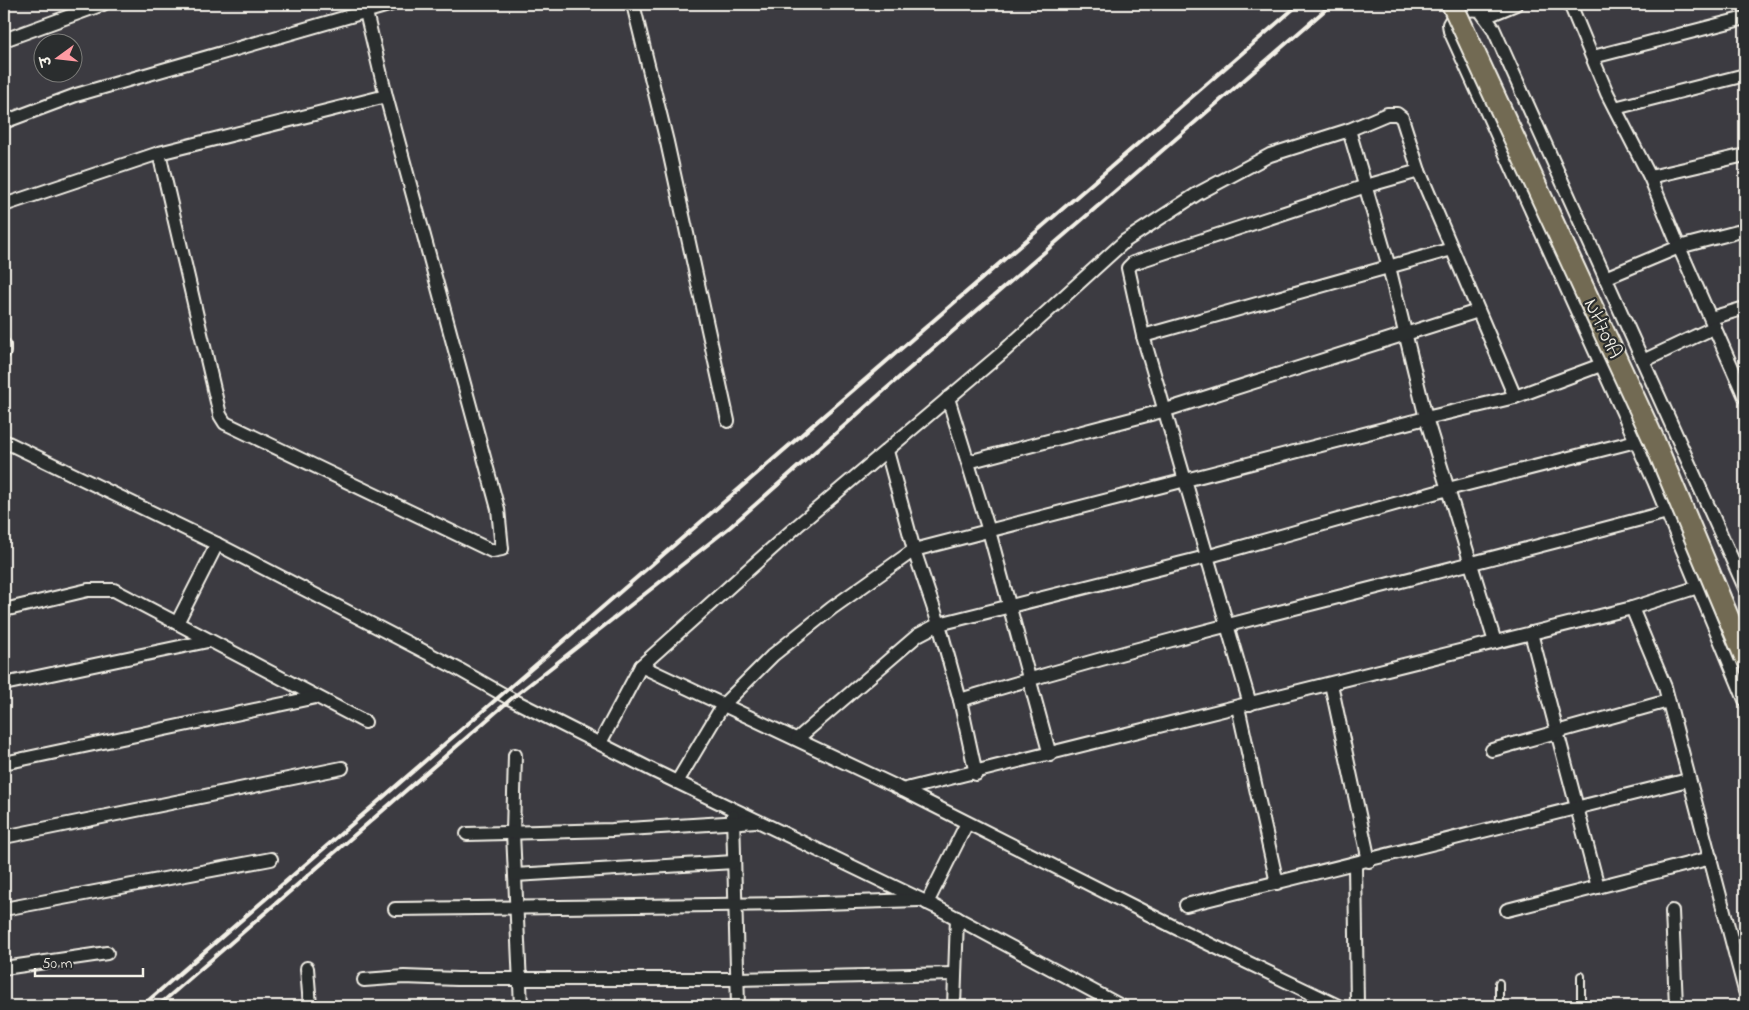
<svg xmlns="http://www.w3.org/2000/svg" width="1749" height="1010" font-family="'Indie Flower','Playpen Sans Deva',sans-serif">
<rect width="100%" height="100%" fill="#3c3b41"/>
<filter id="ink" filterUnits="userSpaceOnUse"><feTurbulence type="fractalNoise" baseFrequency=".02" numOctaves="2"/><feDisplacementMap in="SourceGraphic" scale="10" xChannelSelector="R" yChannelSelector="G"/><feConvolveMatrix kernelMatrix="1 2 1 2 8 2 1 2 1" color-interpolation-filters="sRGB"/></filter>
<g filter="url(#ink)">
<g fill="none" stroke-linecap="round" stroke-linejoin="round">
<defs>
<g id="service">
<polyline points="1581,976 1581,1006"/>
<polyline points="1499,983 1499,1006"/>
</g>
<g id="minor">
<polyline points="633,4 667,142 728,421"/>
<polyline points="1570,4 1607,93 1650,177 1679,247 1745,397"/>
<polyline points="1487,16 1516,4"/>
<polyline points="4,40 103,4"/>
<polyline points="1593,57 1745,18"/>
<polyline points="1615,108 1745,75"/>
<polyline points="4,122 76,95 392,4"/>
<polyline points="1349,130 1389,267 1426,418 1495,642"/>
<polyline points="159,153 220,415 225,423 492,551 502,549 498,509 386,96 364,4"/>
<polyline points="1650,177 1745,155"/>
<polyline points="4,205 159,153 386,96"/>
<polyline points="1605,278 1679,247 1745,230"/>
<polyline points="1711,318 1745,308"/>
<polyline points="1143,336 1452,249"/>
<polyline points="4,345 4,352"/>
<polyline points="1643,361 1715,327"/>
<polyline points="948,398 989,531 1050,755"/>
<polyline points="4,441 217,544 460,670 511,699 654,771 936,907 1121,1006"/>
<polyline points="887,451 914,550 939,624 960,700 976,774"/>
<polyline points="968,462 1166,410 1478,311"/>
<path d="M 1745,588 L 1493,28 L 1480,10 C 1467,8 1455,11 1449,24 L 1450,31 L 1654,481 L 1745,700"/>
<polyline points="1632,608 1665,687 1745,991"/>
<polyline points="4,610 88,590 114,590 365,722"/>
<polyline points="177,623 217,544"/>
<polyline points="1531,633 1598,887"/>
<polyline points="641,666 897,787 1176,928 1338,1006"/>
<polyline points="4,684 208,641"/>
<polyline points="1331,684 1369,861"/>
<path d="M 960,700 C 1193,629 1432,576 1667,512"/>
<polyline points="1250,704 1143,336 1128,268 1133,263 1366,186 1419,171"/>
<polyline points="1238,707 1277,883"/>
<polyline points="797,739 918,635 939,624 1206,557 1448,489 1636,441"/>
<polyline points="600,743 641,666 797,526 1003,352 1125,241 1197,194 1270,155 1349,130 1387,114 1397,114 1402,118 1419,171 1515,397"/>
<polyline points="1492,750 1668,701"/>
<polyline points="515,755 513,833 521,1006"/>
<polyline points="4,763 316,697"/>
<polyline points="677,782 723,705 773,655 832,608 914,550 1426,418 1515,397 1601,365"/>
<polyline points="902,790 1632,608 1698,587"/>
<polyline points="733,816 738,1006"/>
<polyline points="467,834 612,830 757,821"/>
<polyline points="4,837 342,768"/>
<polyline points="1355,864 1357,1006"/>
<polyline points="515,875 734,862"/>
<polyline points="927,903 967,823"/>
<polyline points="1186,905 1688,780"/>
<polyline points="4,909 271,859"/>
<polyline points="395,909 789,904 919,900"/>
<polyline points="1507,910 1711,858"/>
<polyline points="1672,911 1676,1006"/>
<polyline points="4,968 107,953"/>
<polyline points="307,968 310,1006"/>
<polyline points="364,980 404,977 457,979 737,979 954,974"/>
<polyline points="954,1006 957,918"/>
</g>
</defs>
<!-- service casing -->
<use href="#service" stroke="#f4f1e8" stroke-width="10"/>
<!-- minor casing -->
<use href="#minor" stroke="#f4f1e8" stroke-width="16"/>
<!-- service -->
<use href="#service" stroke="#2a2d2e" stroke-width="6"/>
<!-- minor -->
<use href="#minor" stroke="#2a2d2e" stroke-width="12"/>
<!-- rail -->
<g stroke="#f4f1e8" stroke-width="4">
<polyline points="142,1006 1299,4"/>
<polyline points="158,1006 511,699 730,527 887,388 1332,4"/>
</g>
<defs>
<polyline id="trunk-bridge" points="1452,4 1653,438 1745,657"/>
</defs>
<!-- trunk-bridge casing -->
<use href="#trunk-bridge" stroke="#f4f1e8" stroke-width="24" stroke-linecap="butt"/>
<!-- trunk-bridge -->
<use href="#trunk-bridge" stroke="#726b52" stroke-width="20"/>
</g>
</g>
<g text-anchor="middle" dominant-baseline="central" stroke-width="4.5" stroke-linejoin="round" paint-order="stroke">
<!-- street labels -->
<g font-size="21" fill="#f4f1e8" stroke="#2a2d2e">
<text transform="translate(1602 329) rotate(65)">NH709A</text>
</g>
</g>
<!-- margin -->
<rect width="1749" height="1010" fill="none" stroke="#2a2d2e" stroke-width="20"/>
<rect x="10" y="10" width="1729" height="990" fill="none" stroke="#f4f1e8" stroke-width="2" filter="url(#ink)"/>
<!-- north arrow -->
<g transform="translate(58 58) rotate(255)"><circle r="24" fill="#2a2d2e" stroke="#7b7b78"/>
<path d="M0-4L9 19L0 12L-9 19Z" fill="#ff9aa2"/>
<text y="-8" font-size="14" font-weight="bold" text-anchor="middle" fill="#f4f1e8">उ</text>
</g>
<!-- scale -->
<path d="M35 968v8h108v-8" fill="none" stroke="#f4f1e8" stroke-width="2.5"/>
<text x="42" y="968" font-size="15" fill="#f4f1e8" stroke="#2a2d2e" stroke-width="4" paint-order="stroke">50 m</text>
</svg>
